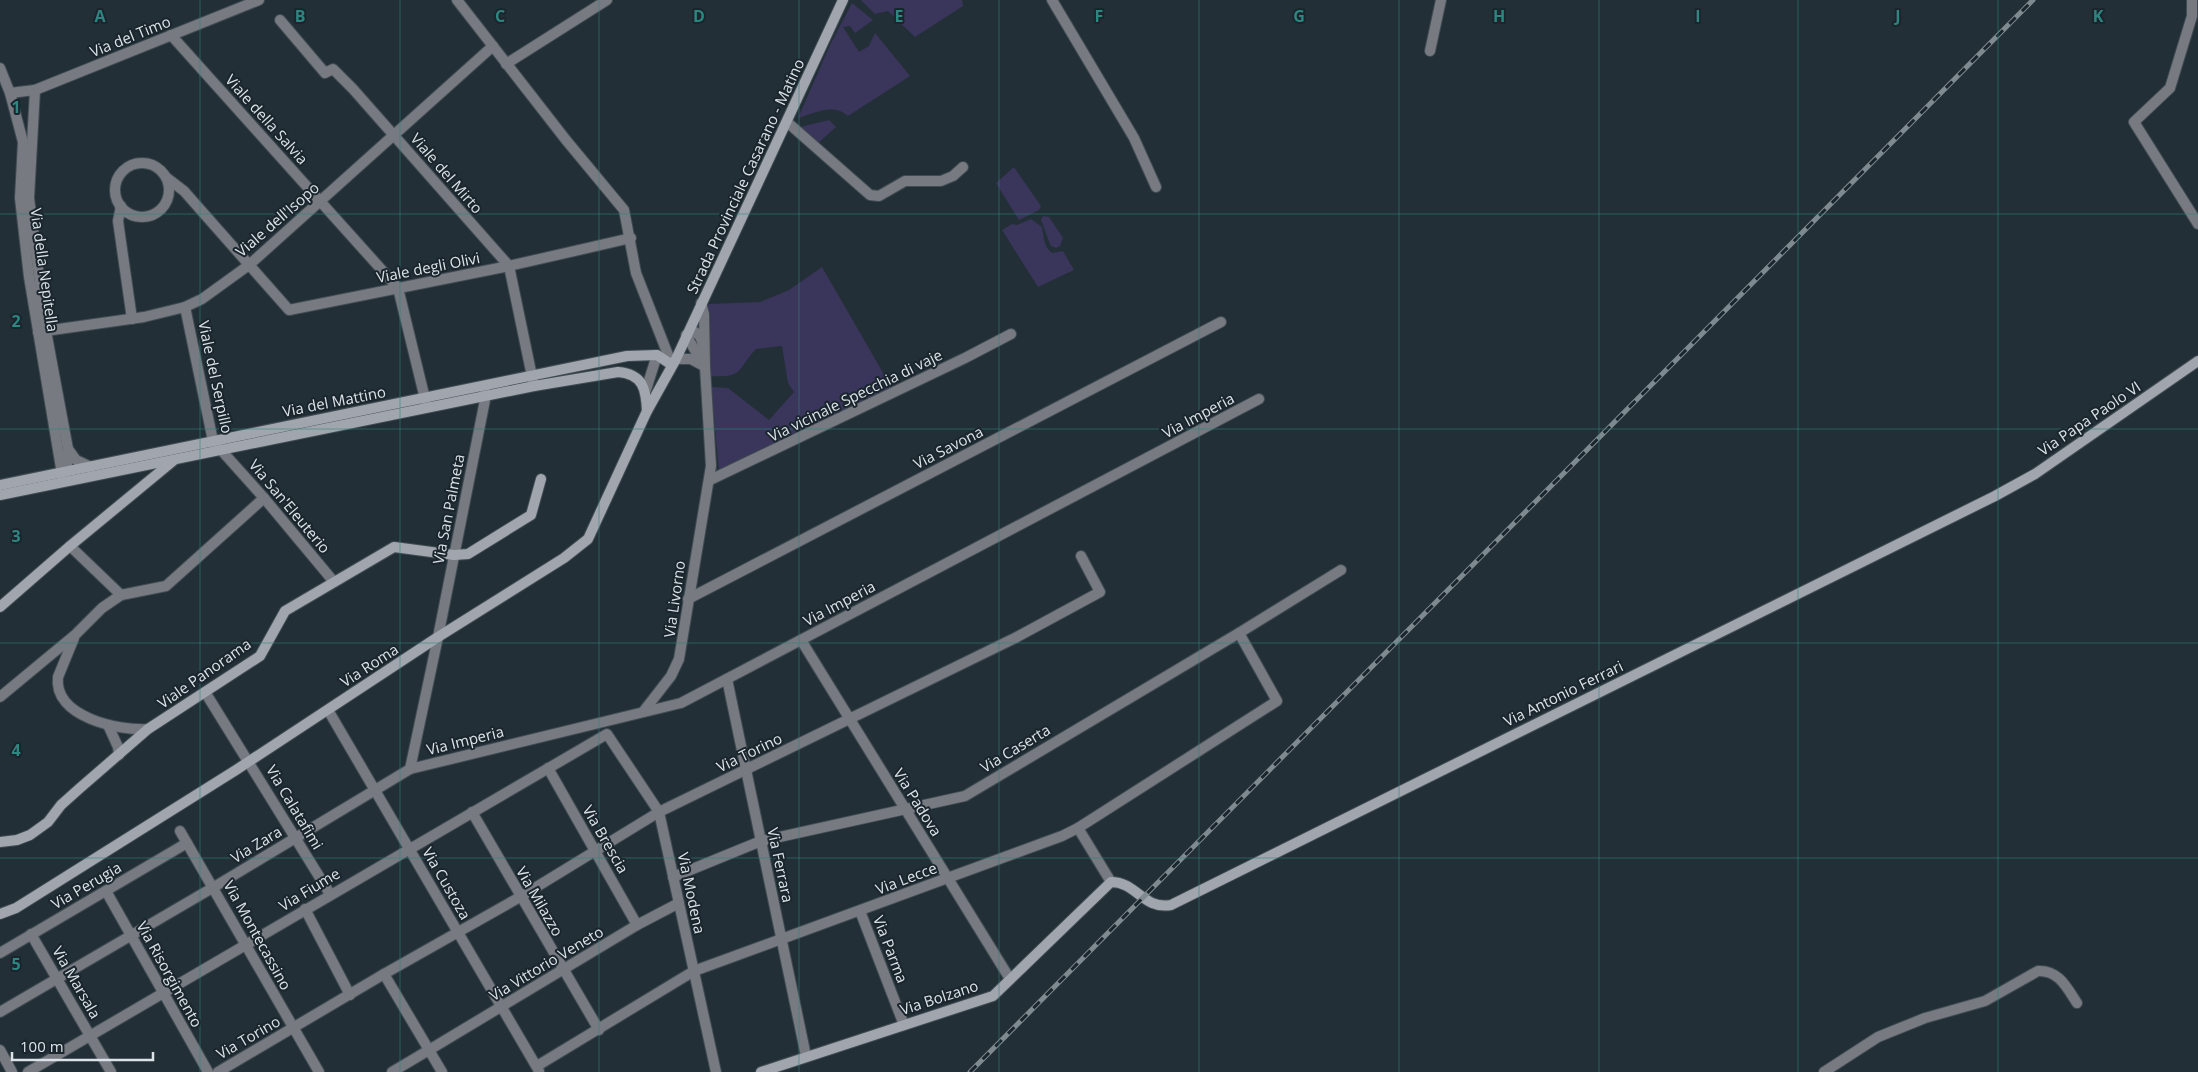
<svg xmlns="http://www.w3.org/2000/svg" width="2198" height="1072" font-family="'Open Sans',sans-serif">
<rect width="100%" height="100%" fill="#232f37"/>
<!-- green -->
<g fill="#3a355a">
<polygon points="861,0 962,0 963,6 915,37 888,11 875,14"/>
<path d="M 852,3 L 873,20 L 855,33 L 850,26 L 843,27 L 859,52 L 869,46 L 875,33 L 910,76 L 848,116 C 833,103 816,113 798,118 L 830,45 Z"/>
<polygon points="829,120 836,127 817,144 800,127"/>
<polygon points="1014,167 1041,206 1039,210 1019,220 996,183"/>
<path d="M 1043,216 L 1049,217 L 1063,238 L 1060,246 L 1056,248 L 1051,246 C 1047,238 1045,229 1041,220 Z"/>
<path d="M 1031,219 L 1042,227 C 1044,237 1043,246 1052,253 L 1063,251 L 1074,270 L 1038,287 L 1002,230 L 1012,224 L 1017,225 Z"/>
<path d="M 822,267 L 893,390 L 722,472 L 719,470 L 711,387 L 728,388 L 769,420 L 794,392 L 788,383 L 782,346 L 756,349 C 736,370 745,378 709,376 L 708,304 L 760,302 L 789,290 Z"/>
</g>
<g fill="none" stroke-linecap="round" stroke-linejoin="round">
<defs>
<g id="street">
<polyline points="457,0 566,140 624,210 636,273 672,365"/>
<polyline points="1052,0 1134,138 1156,187"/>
<polyline points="2192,0 2192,16 2170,88 2134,122 2198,224"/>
<polyline points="280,20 325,73 333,69 353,89 509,266 534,386"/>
<polyline points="171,35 398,288 427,407"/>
<polyline points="1430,51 1441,0"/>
<polyline points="506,64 607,0"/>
<polyline points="0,68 10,93 23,142 20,198 29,277 63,480"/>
<polyline points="35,90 29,198 46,331 68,449 67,464 62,472"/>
<polyline points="10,93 35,90 259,0"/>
<polyline points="787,122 870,195 879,196 905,181 941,181 953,176 963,167"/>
<circle cx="142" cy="190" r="27"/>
<polyline points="167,178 184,191 289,310 509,266 631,238"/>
<polyline points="121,206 118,221 132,319"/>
<polyline points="185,307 213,441 264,498 334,582"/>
<polyline points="38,332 144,317 185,307 202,299 249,265 493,46"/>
<polyline points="676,359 691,359 704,366"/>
<polyline points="703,364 686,335 695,332 700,336 703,345"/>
<polyline points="645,393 657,355"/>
<polyline points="68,449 76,460 91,467"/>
<polyline points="710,480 965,358 1011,334"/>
<polyline points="70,546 121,595"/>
<polyline points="688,599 1221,322"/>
<path d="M 74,638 L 58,677 C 53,717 119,731 148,729"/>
<polyline points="801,640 1010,979"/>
<polyline points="727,679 806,1056"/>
<polyline points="205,692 330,894"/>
<polyline points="0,697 76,634 102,608 121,595 166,586 264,498"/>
<polyline points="328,710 539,1071"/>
<polyline points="643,712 671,676 679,659 711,466 705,367 704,314 701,303"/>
<polyline points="108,725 118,747 119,755"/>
<polyline points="548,768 637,925"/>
<polyline points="410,769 681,703 1259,399"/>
<polyline points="472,812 599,1030"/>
<polyline points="1078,828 1111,882"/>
<polyline points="180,831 319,1072"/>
<polyline points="673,877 761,841 965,796 1239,633 1341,570"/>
<polyline points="106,891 208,1072"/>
<polyline points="305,909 350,995"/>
<polyline points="860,911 904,1025"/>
<polyline points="31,934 111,1072"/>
<polyline points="0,953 187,843"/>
<polyline points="384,974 520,897 659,812 1015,638 1100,592 1081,556"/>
<polyline points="0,1012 214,887 410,769 438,637 486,395 485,390"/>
<polyline points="0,1050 12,1072"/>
<polyline points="537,1066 694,971 1062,836 1078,828 1277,701 1239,633"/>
<polyline points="28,1072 607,734 659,812 716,1072"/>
<polyline points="218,1072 384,974 429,1050 392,1072"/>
<polyline points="442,1072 429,1050 637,925 679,903"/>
<path d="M 1824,1072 L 1878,1037 L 1925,1018 L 1985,1001 L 2038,971 C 2059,970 2067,988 2077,1003"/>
</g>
<g id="secondary">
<polyline points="0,485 627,356 657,355 672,365"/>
<path d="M 0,495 L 534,386 L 618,372 C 643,374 646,389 647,411"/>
<polyline points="0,607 70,546 173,461"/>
<polyline points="0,842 17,840 30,835 48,822 61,805 80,788 148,729 260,656 285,611 394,547 454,555 468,554 531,515 541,479"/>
<polyline points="0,914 16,908 236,770 438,637 564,558 588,539 647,411 676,359 843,0"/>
<path d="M 761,1072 L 993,996 L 1111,882 C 1137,882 1143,910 1171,905 L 1995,496 L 2035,474 L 2198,361"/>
</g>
</defs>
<!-- street casing -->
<use href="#street" stroke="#404c53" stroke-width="12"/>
<!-- secondary casing -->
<use href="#secondary" stroke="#404c53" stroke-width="12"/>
<!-- street -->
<use href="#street" stroke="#777a80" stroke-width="10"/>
<!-- secondary -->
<use href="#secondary" stroke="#a0a5ae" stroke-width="10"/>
<defs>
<polyline id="rail" points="970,1072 2033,0"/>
</defs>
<!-- rail casing -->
<use href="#rail" stroke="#7f8990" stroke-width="5"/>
<!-- rail -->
<use href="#rail" stroke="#1a252d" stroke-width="3" stroke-dasharray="9" stroke-linecap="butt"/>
</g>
<!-- grid -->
<path fill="none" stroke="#2e8680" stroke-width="1" stroke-opacity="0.55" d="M 200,0 L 200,1072M 400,0 L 400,1072M 599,0 L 599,1072M 799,0 L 799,1072M 999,0 L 999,1072M 1199,0 L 1199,1072M 1399,0 L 1399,1072M 1599,0 L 1599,1072M 1798,0 L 1798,1072M 1998,0 L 1998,1072M 0,214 L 2198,214M 0,429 L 2198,429M 0,643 L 2198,643M 0,858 L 2198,858"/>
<g text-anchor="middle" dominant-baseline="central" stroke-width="4" stroke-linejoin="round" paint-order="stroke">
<!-- street labels -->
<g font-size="15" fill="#dbe3e8" stroke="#1a252d">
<text transform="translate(130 36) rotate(-22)">Via del Timo</text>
<text transform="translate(267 119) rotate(48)">Viale della Salvia</text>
<text transform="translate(447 173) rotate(49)">Viale del Mirto</text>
<text transform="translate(745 176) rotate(-65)">Strada Provinciale Casarano - Matino</text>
<text transform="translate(277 219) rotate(-41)">Viale dell'Isopo</text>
<text transform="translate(428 267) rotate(-11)">Viale degli Olivi</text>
<text transform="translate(45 270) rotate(82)">Via della Nepitella</text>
<text transform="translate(216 377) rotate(78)">Viale del Serpillo</text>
<text transform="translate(855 395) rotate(-26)">Via vicinale Specchia di vaje</text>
<text transform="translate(334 401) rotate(-11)">Via del Mattino</text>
<text transform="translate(1198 415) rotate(-28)">Via Imperia</text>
<text transform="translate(2089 418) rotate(-34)">Via Papa Paolo VI</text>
<text transform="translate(948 447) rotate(-27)">Via Savona</text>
<text transform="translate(290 506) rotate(50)">Via San'Eleuterio</text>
<text transform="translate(448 509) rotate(-79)">Via San Palmeta</text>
<text transform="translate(674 599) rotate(-82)">Via Livorno</text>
<text transform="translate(839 603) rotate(-28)">Via Imperia</text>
<text transform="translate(369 665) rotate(-33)">Via Roma</text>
<text transform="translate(204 673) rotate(-35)">Viale Panorama</text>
<text transform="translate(1563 693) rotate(-26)">Via Antonio Ferrari</text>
<text transform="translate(465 740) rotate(-14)">Via Imperia</text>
<text transform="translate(1015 748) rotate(-31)">Via Caserta</text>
<text transform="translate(749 752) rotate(-26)">Via Torino</text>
<text transform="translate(918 802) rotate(58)">Via Padova</text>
<text transform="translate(295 807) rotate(59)">Via Calatafimi</text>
<text transform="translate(606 839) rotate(60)">Via Brescia</text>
<text transform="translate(256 844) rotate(-31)">Via Zara</text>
<text transform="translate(781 865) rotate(78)">Via Ferrara</text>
<text transform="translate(906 878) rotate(-21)">Via Lecce</text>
<text transform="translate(447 883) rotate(60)">Via Custoza</text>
<text transform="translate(86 885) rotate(-30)">Via Perugia</text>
<text transform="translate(309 889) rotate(-31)">Via Fiume</text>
<text transform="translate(692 893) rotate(78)">Via Modena</text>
<text transform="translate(540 901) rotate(60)">Via Milazzo</text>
<text transform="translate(258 935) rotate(61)">Via Montecassino</text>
<text transform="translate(891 949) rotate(69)">Via Parma</text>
<text transform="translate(546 963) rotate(-31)">Via Vittorio Veneto</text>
<text transform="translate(170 974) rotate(61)">Via Risorgimento</text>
<text transform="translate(77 982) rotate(60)">Via Marsala</text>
<text transform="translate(939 997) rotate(-18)">Via Bolzano</text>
<text transform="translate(248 1037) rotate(-30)">Via Torino</text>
</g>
</g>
<g font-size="16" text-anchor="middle" font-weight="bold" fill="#2e8680" stroke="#1a252d" stroke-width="4" stroke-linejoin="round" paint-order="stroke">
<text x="100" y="22">A</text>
<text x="300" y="22">B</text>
<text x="500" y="22">C</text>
<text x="699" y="22">D</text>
<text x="899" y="22">E</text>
<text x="1099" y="22">F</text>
<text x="1299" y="22">G</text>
<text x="1499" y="22">H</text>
<text x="1698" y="22">I</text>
<text x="1898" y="22">J</text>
<text x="2098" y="22">K</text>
<text x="16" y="113">1</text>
<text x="16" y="327">2</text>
<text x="16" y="542">3</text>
<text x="16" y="756">4</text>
<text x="16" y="970">5</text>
</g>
<!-- scale -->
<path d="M12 1052v8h141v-8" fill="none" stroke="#dbe3e8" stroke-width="2.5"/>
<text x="20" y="1052" font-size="15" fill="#dbe3e8" stroke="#1a252d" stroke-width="4" paint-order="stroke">100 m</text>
</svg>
